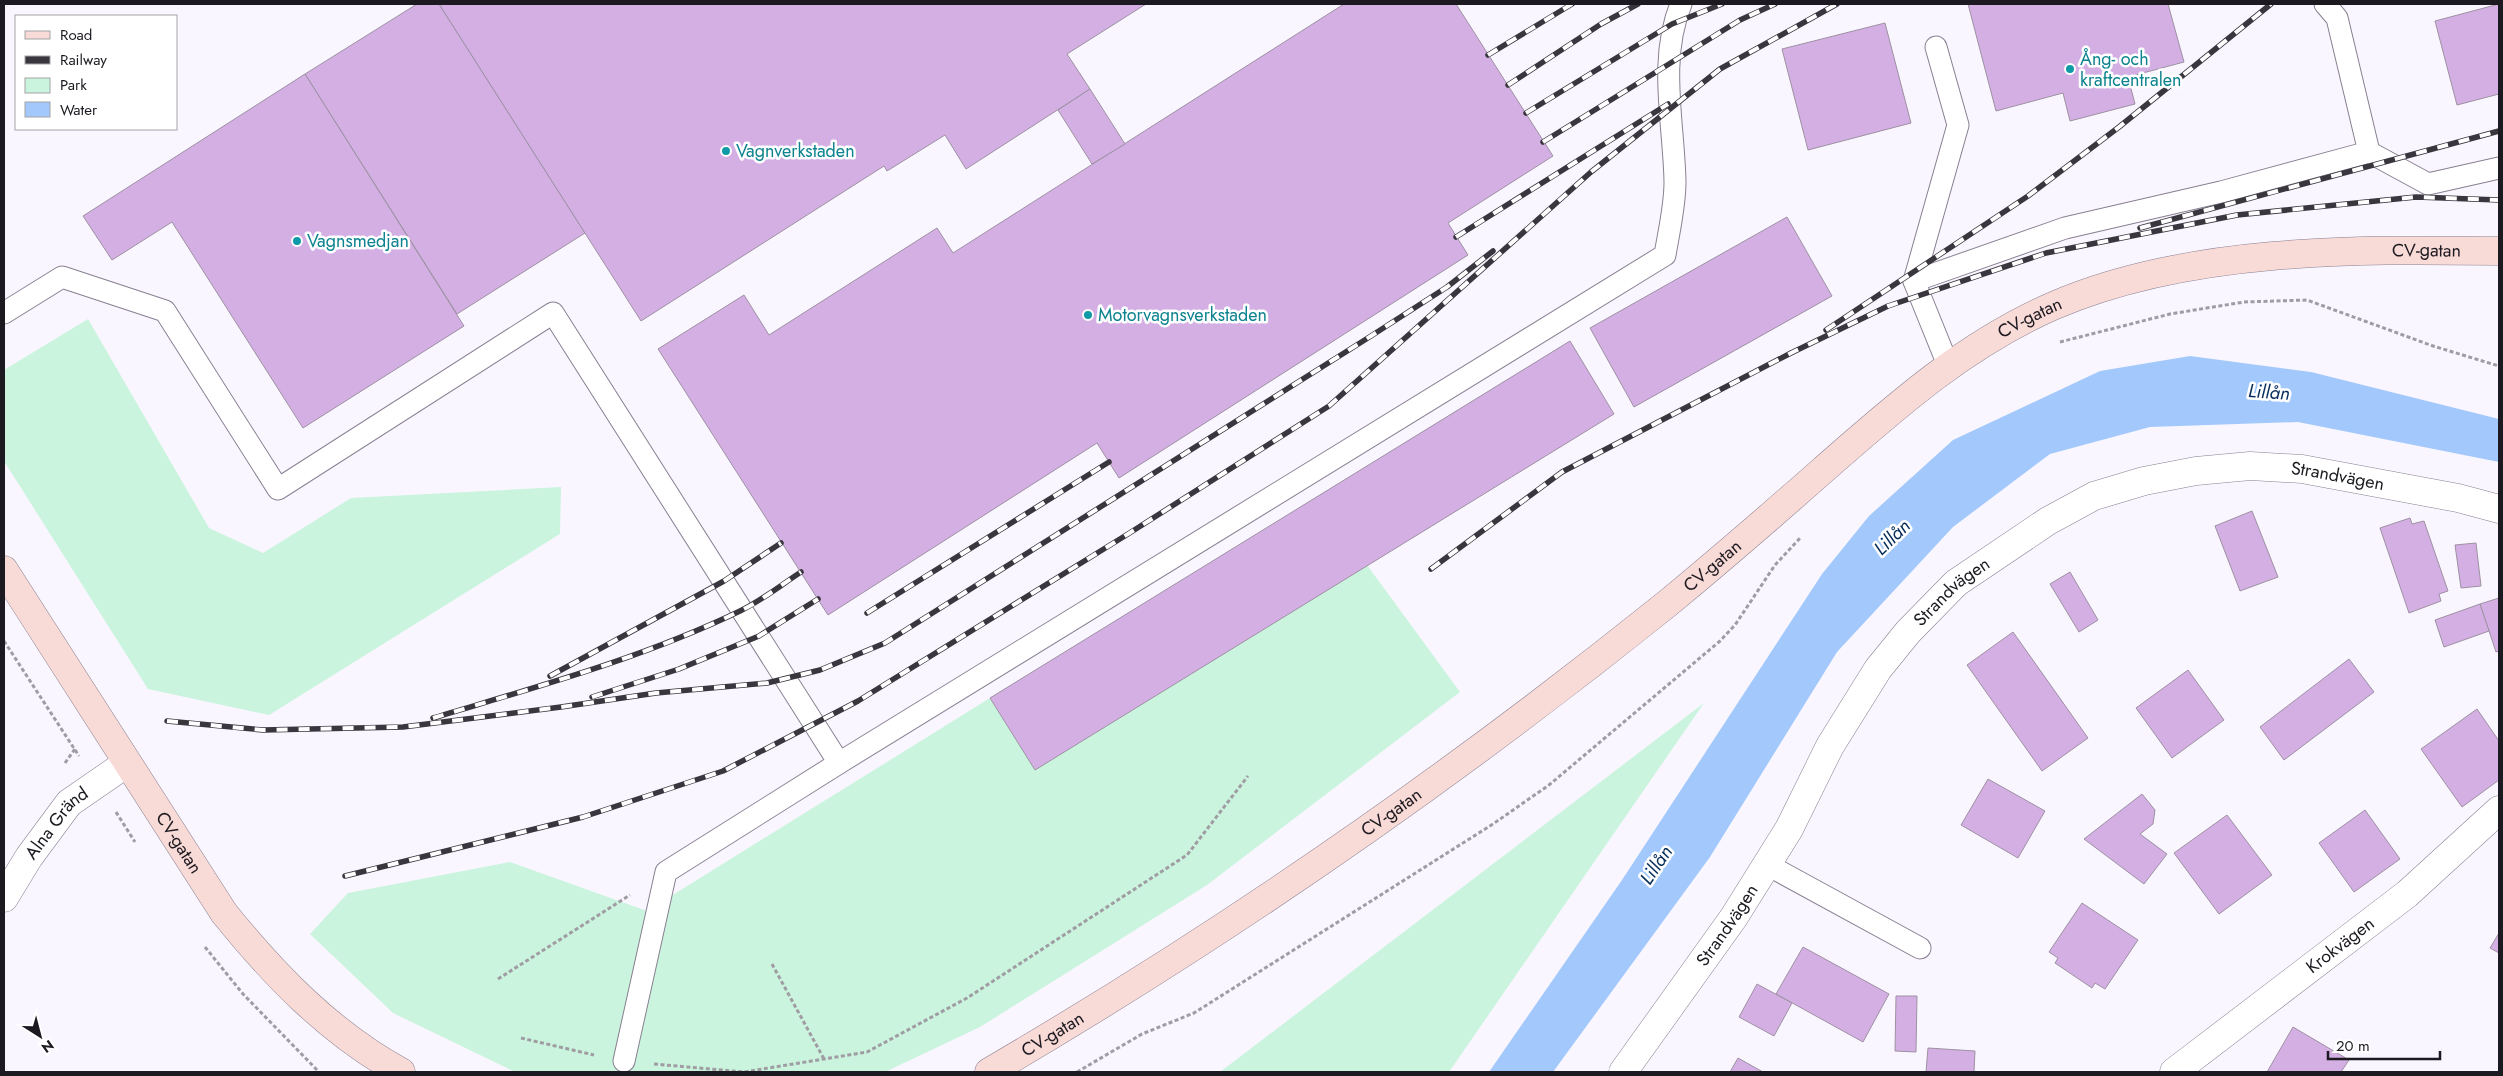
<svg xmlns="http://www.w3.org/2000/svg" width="2503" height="1076" font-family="Jost,sans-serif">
<rect width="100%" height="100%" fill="#faf6ff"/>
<!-- green -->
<g fill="#caf4dd">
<polygon points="88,319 209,528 263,553 351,498 561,487 560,534 269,715 148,689 4,461 4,370"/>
<polygon points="1367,565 1460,692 1207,885 980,1027 885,1072 515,1072 393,1013 310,934 348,893 510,862 647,911 990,698 1035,769"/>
<polygon points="1704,703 1449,1072 1220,1072"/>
</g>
<!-- water -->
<polygon fill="#a3c9fc" points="2190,356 2311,372 2499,419 2499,462 2298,422 2150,427 2050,454 1953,527 1837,652 1710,857 1553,1072 1489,1072 1622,880 1822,574 1869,516 1953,440 2100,371"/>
<!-- building -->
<g fill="#d4afe4" stroke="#9d91a2">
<polygon points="417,4 439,4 585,233 457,314 305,74"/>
<polygon points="439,4 1146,4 1067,54 1090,89 966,169 945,135 887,171 884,166 641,321"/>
<polygon points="1344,4 1456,4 1553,156 1448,223 1468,255 1119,478 1097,443 828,615 658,349 744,295 769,335 937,228 953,253"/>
<polygon points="1968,4 2168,4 2184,62 2128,77 2135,104 2070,121 2063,93 1996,111"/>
<polygon points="2499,4 2499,94 2457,105 2435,21"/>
<polygon points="1885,23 1911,123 1808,150 1782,49"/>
<polygon points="305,74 464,326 303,428 172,222 112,260 83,216"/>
<polygon points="1090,89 1125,144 1092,164 1058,110"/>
<polygon points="1787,217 1832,296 1634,407 1590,328"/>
<polygon points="1570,341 1614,414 1035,770 990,698"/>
<polygon points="2252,511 2278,577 2240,591 2215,526"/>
<polygon points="2410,518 2412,524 2424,521 2448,591 2439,594 2441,601 2409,613 2380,528"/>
<polygon points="2476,543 2481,586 2461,588 2455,545"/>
<polygon points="2070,572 2098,620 2079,632 2050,584"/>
<polygon points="2499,598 2499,651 2496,652 2480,604"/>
<polygon points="2480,604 2489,631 2444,647 2435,620"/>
<polygon points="2013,632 2088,738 2042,771 1967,665"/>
<polygon points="2349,659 2374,692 2284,760 2260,727"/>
<polygon points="2188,670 2224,720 2172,758 2136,708"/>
<polygon points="2477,709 2499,741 2499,780 2462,807 2421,749"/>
<polygon points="1988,779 2045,811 2018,858 1961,825"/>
<polygon points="2142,794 2155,810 2153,824 2140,834 2167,854 2144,884 2084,839"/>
<polygon points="2365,810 2400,859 2354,892 2319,843"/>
<polygon points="2227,815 2272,875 2219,914 2174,853"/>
<polygon points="2082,903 2138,940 2105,989 2095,983 2092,988 2055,963 2058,958 2049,952"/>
<polygon points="2499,933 2499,953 2490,948"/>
<polygon points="1803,947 1889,994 1863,1042 1776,994"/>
<polygon points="1757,984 1792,1003 1774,1036 1739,1017"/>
<polygon points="1896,996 1917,996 1916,1052 1895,1051"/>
<polygon points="2293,1027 2349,1060 2341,1072 2267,1072"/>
<polygon points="1928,1048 1975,1051 1974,1072 1926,1072"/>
<polygon points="1738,1058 1763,1072 1730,1072"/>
</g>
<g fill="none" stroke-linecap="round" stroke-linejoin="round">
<defs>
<g id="lane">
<polyline points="1936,47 1958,125 1914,281 1948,365"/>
<polyline points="2369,152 2428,184 2499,168"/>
<polyline points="1914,281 2065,228 2221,192 2369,152 2337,18 2325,4"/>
<path d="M 4,313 L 62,277 L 165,311 L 278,489 L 553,313 L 839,763 L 1665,255 C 1669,231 1675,206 1675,182 C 1674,124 1658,60 1681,4"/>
<polyline points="1766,864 1920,948"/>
<polyline points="624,1061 666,872 839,763"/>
</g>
<g id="street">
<path id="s1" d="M 4,898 L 29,857 L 69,803 L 127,763"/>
<path id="s2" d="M 1623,1072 L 1734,917 L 1789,829 L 1830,746 L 1878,669 L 1908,632 L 1956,583 L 2048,521 L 2094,496 L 2144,481 L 2196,471 L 2250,466 L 2302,469 L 2458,498 L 2499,509"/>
<path id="s3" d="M 2174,1072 L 2407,894 L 2499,810"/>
</g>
<g id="secondary">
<path id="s4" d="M 4,570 L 224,913 C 274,975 330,1033 401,1072"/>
<path id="s5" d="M 989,1072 C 1227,933 1453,776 1668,603 C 1720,560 1772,515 1823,470 C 1895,407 1964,345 2053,306 C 2186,248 2356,249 2499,251"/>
</g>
</defs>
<!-- lane casing -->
<use href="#lane" stroke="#888092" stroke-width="23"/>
<!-- street casing -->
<use href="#street" stroke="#888092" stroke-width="29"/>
<!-- secondary casing -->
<use href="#secondary" stroke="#888092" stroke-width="29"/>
<!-- path -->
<g stroke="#a09ca4" stroke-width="3" stroke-dasharray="4 2.5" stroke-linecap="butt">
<polyline points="2060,342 2170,314 2244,302 2307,300 2433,346 2499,366"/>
<polyline points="4,641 79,756"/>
<polyline points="65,763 75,749"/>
<polyline points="116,812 135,842"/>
<polyline points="205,947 243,994 319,1072"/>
<polyline points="772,964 824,1059"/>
<polyline points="498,979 630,895"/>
<polyline points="521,1038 594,1055"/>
<polyline points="654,1064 744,1072 867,1052 967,998 1187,855 1248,776"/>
<polyline points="1077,1072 1142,1034 1194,1013 1493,824 1549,785 1720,641 1735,625 1775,565 1801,537"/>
</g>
<!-- lane -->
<use href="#lane" stroke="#fff" stroke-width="21"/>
<!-- street -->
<use href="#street" stroke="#fff" stroke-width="28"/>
<!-- secondary -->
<use href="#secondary" stroke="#f8dad6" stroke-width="28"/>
<defs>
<g id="rail">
<polyline points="1488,55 1572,4"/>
<polyline points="1508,85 1601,24 1638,4"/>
<polyline points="1526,113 1672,24 1722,4"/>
<polyline points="1543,142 1740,20 1775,4"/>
<polyline points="2140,228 2499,131"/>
<polyline points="1456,237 1668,104"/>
<polyline points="1826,330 2028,196 2119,127 2271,4"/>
<polyline points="1431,569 1562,472 1791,353 1888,306 2046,253 2237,215 2416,197 2499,200"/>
<polyline points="867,613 1109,462"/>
<polyline points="550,676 724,581 781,543"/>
<polyline points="592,697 679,669 759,636 818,599"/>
<path d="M 433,718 C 536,687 643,658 740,611 C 761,601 781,585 801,572"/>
<polyline points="167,721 263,730 403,727 561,707 656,693 767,683 820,670 885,643 1371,336 1447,287 1493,251"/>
<polyline points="345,876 583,817 723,771 858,701 1128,534 1329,406 1591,172 1720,69 1837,4"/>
</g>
</defs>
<!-- rail casing -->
<use href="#rail" stroke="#39363d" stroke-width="5.5"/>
<!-- rail -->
<use href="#rail" stroke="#fff" stroke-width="4" stroke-dasharray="11" stroke-linecap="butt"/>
</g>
<!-- markers -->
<g fill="#0f9aa8" stroke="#fff" stroke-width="2">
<circle cx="2070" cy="69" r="5"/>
<circle cx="726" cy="151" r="5"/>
<circle cx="297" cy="241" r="5"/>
<circle cx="1088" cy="315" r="5"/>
</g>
<g text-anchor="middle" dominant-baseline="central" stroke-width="5" stroke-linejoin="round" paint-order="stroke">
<!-- culture labels -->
<g font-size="18" fill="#0d838f" stroke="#fff" text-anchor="start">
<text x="2080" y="59">Ång- och<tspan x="2080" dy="21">kraftcentralen</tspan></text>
<text x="736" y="151">Vagnverkstaden</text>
<text x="307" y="241">Vagnsmedjan</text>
<text x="1098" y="315">Motorvagnsverkstaden</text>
</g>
<!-- street labels -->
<g font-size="18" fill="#1c1920" stroke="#fff">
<text stroke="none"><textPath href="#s5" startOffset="1694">CV-gatan</textPath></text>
<text stroke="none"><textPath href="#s5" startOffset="1288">CV-gatan</textPath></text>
<text stroke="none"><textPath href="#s2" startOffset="1005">Strandvägen</textPath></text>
<text stroke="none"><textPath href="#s5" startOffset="884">CV-gatan</textPath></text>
<text stroke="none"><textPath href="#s2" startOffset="585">Strandvägen</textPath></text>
<text stroke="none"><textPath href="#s5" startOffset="479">CV-gatan</textPath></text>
<text stroke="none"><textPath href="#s1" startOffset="92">Alna Gränd</textPath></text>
<text stroke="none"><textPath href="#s4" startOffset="324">CV-gatan</textPath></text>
<text stroke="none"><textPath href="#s2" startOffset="180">Strandvägen</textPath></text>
<text stroke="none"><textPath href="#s3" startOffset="209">Krokvägen</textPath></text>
<text stroke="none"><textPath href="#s5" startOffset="74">CV-gatan</textPath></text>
</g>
<!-- water labels -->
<g font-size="19" font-style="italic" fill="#062c59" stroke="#fff">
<text transform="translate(2269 392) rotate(4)">Lillån</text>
<text transform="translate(1892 537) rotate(-44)">Lillån</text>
<text transform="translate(1656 865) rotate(-56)">Lillån</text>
</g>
</g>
<!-- border -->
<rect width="2503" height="1076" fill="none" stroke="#1c1920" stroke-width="10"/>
<!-- legend -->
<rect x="15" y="15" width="162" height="115" fill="#ffffff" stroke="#a4a3a6"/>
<rect x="25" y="31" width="25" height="8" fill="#f8dad6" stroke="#a4a3a6"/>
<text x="60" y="40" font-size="15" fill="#1c1920">Road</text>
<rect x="25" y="56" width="25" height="8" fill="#39363d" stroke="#a4a3a6"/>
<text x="60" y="65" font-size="15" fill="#1c1920">Railway</text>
<rect x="25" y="78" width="25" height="15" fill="#caf4dd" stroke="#a4a3a6"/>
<text x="60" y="90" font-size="15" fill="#1c1920">Park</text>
<rect x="25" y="102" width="25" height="15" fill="#a3c9fc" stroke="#a4a3a6"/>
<text x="60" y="115" font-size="15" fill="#1c1920">Water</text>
<!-- north arrow -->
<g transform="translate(40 1036) rotate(144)" stroke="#ffffff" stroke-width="4" paint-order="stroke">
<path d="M0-4L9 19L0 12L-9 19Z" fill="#1c1920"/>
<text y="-8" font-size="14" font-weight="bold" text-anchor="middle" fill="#1c1920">N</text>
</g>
<!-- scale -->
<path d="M2328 1051v8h112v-8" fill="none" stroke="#1c1920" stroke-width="2.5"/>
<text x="2336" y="1051" font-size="15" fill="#1c1920" stroke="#ffffff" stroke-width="4" paint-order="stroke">20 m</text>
</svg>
